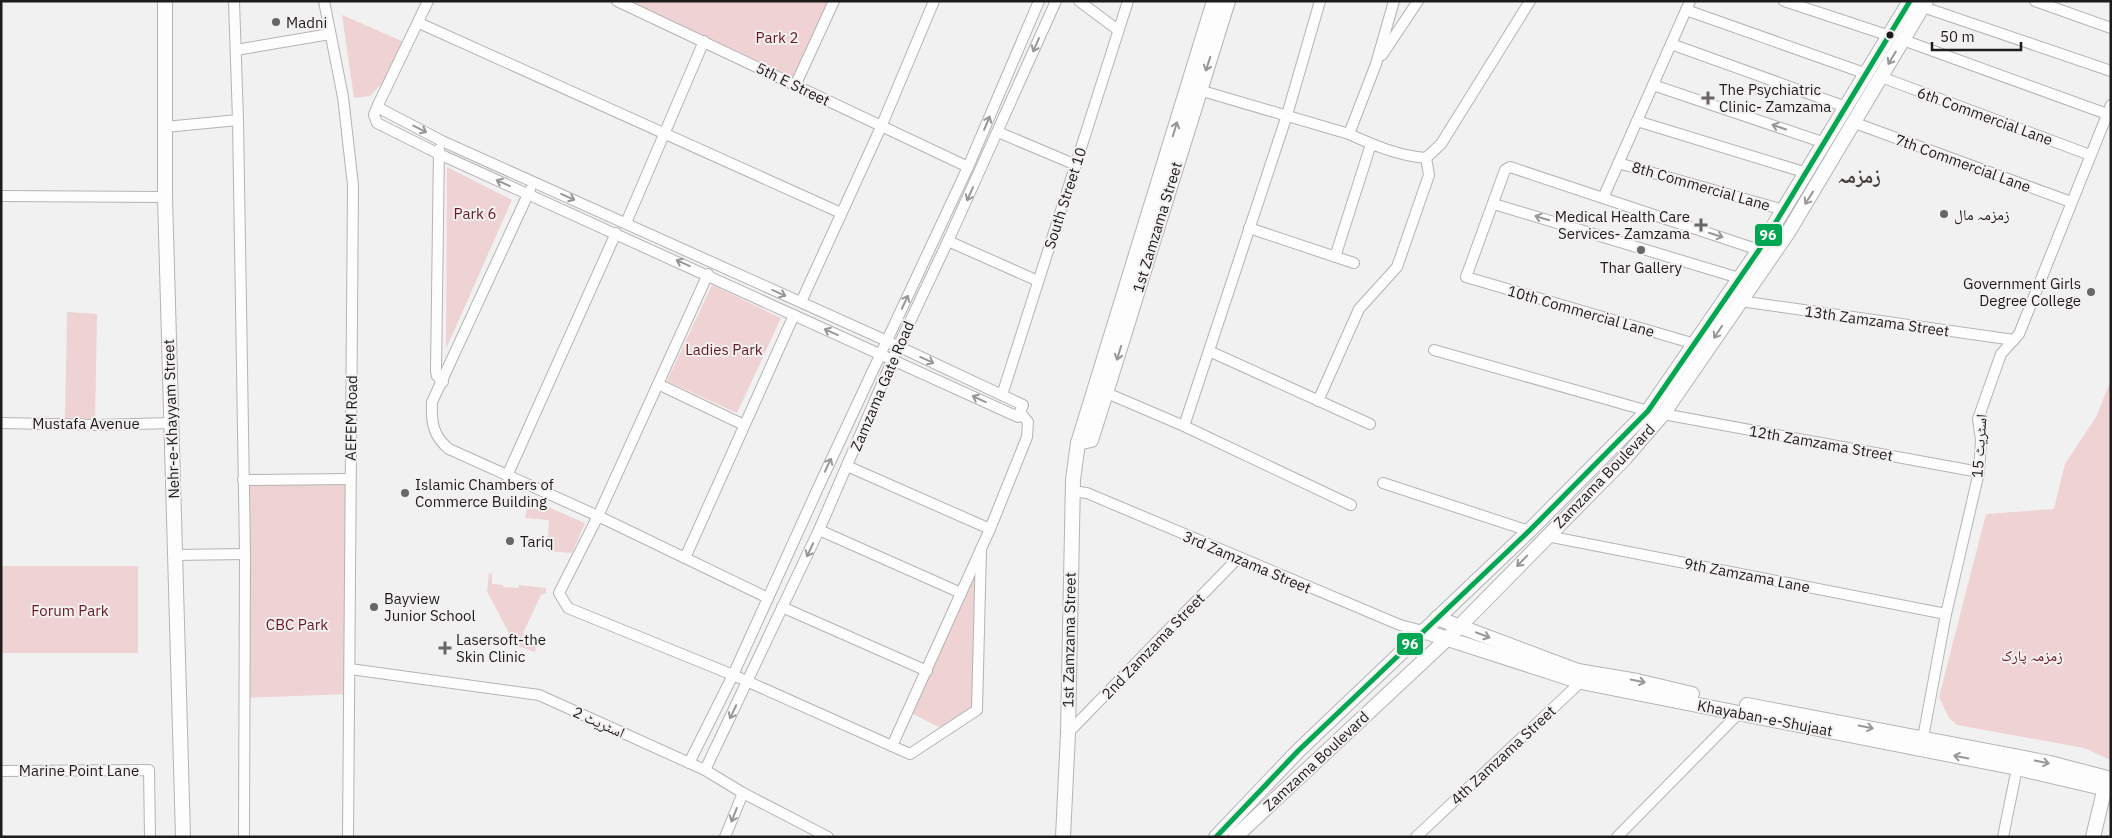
<svg xmlns="http://www.w3.org/2000/svg" width="2112" height="838" font-family="'IBM Plex Sans','Noto Naskh Arabic',sans-serif">
<rect width="100%" height="100%" fill="#f2f1f1"/>
<!-- green -->
<g fill="#efd2d3">
<polygon points="614,1 835,1 795,86"/>
<polygon points="342,15 404,42 388,77 370,96 354,98"/>
<polygon points="447,167 512,200 446,349"/>
<polygon points="712,285 781,318 737,413 667,381"/>
<polygon points="67,312 97,314 95,423 65,421"/>
<polygon points="2111,380 2111,760 2084,748 1957,725 1949,718 1939,697 1986,514 2054,509 2065,464 2096,417"/>
<polygon points="350,479 350,694 243,698 243,480"/>
<polygon points="529,499 585,523 572,553 547,551 549,520 525,518"/>
<polygon points="981,549 977,710 946,731 908,711"/>
<rect x="1" y="566" width="137" height="87"/>
<polygon points="489,573 492,574 492,584 503,585 503,587 519,588 519,585 546,588 546,593 541,595 523,633 537,640 535,652 510,644 513,641 487,591"/>
</g>
<g fill="none" stroke-linecap="round" stroke-linejoin="round">
<defs>
<g id="street">
<polyline points="234,1 238,120 245,554 244,837"/>
<polyline points="324,1 343,97 353,185 348,837"/>
<polyline points="617,1 968,167"/>
<polyline points="1079,1 1118,30"/>
<polyline points="1690,1 1603,198 1510,167 1505,170 1466,277 1695,344"/>
<polyline points="1784,1 1890,36"/>
<polyline points="2035,1 2111,28"/>
<polyline points="1923,7 2111,71"/>
<polyline points="1686,10 1867,74"/>
<polyline points="419,23 841,213"/>
<polyline points="1903,40 2107,114"/>
<polyline points="1671,44 1846,107"/>
<polyline points="236,50 330,34"/>
<polyline points="1382,55 1418,1"/>
<polyline points="1881,77 2090,155"/>
<polyline points="1653,85 1825,143"/>
<polyline points="795,86 834,1"/>
<path d="M 1199,90 L 1349,134 C 1373,145 1399,156 1426,158 L 1441,144 L 1530,1"/>
<polyline points="377,107 442,141 887,341 1023,405 1018,417 437,153 377,123 374,115 377,107 428,1"/>
<polyline points="1637,121 1807,173"/>
<polyline points="1855,123 2071,202"/>
<polyline points="165,127 238,120"/>
<polyline points="998,132 1076,165"/>
<polyline points="1349,134 1376,64 1394,1"/>
<polyline points="439,149 436,371 437,376 443,382"/>
<polyline points="1618,163 1784,210"/>
<path d="M 530,190 L 432,402 C 431,422 433,436 449,449 L 598,516 L 768,598"/>
<polyline points="1,196 165,197"/>
<polyline points="1603,198 1759,250"/>
<polyline points="1494,204 1739,278"/>
<polyline points="626,223 704,41"/>
<polyline points="1249,228 1354,263"/>
<polyline points="948,241 1038,281"/>
<polyline points="1335,257 1371,144"/>
<polyline points="708,274 598,516 559,593 568,608 733,675 910,754 977,710 981,549"/>
<polyline points="1740,301 2014,340"/>
<polyline points="801,302 881,127 934,1"/>
<polyline points="1434,350 1648,411"/>
<polyline points="1209,351 1370,424"/>
<polyline points="658,384 744,425"/>
<polyline points="1102,391 1184,426 1351,505"/>
<polyline points="1002,395 1128,1"/>
<polyline points="1318,401 1359,309 1397,267 1429,175 1426,158"/>
<polyline points="1663,414 1979,472"/>
<polyline points="1,423 96,425 172,423"/>
<polyline points="1184,426 1287,115 1320,1"/>
<polyline points="847,466 990,529"/>
<polyline points="507,476 616,233"/>
<polyline points="243,480 350,479"/>
<polyline points="1383,483 1529,531"/>
<polyline points="1072,491 1087,493 1400,625 1423,631"/>
<polyline points="819,530 961,593"/>
<polyline points="1547,536 1946,614"/>
<polyline points="175,555 245,554"/>
<polyline points="685,558 794,315"/>
<polyline points="782,607 927,671"/>
<polyline points="350,669 539,695 705,770 743,793 828,837"/>
<polyline points="1068,733 1238,558"/>
<polyline points="1922,743 1946,614 1979,472 1981,440 1978,419 2001,354 2019,334 2111,105"/>
<polyline points="892,746 990,529 1027,437 1028,422 1020,412"/>
<polyline points="689,763 733,675 818,488 968,167 1039,1"/>
<polyline points="705,770 819,530 898,347 948,241 1056,1"/>
<polyline points="1,771 149,770 150,837"/>
<polyline points="725,837 743,793"/>
<polyline points="1416,837 1585,678"/>
<polyline points="1617,837 1741,711"/>
<polyline points="2003,837 2017,768"/>
</g>
<g id="secondary">
<polyline points="165,1 165,197 183,837"/>
<polyline points="1078,443 1091,440 1106,393 1228,1"/>
<polyline points="1437,618 1578,671 1637,681 1692,694"/>
<polyline points="1423,631 1581,682 2017,768 2111,790"/>
<polyline points="1747,705 2050,763 2111,779"/>
<polyline points="1063,837 1068,733 1073,480 1078,443 1214,1"/>
<polyline points="1216,837 1298,751 1529,531 1648,411 1759,250 1910,1"/>
<polyline points="1235,837 1447,639 1625,458 1663,414 1789,231 1926,1"/>
<polyline points="2093,837 2107,779"/>
</g>
</defs>
<!-- street casing -->
<use href="#street" stroke="#b5b3b3" stroke-width="12"/>
<!-- secondary casing -->
<use href="#secondary" stroke="#b5b3b3" stroke-width="16"/>
<!-- street -->
<use href="#street" stroke="#fdfdfd" stroke-width="10"/>
<!-- secondary -->
<use href="#secondary" stroke="#fdfdfd" stroke-width="14"/>
<defs>
<polyline id="bus-1" points="1216,837 1298,751 1529,531 1648,411 1759,250 1910,1"/>
</defs>
<!-- bus-1 casing -->
<use href="#bus-1" stroke="#f3f0f0" stroke-width="9"/>
<!-- bus-1 -->
<use href="#bus-1" stroke="#00a651" stroke-width="5"/>
</g>
<!-- one-way arrows -->
<defs><path id="oneway-shaft" d="M-6 0H5M1.5-3L5.5 0L1.5 3" fill="none" stroke-width="1.6" stroke-linecap="round" stroke-linejoin="round" transform="scale(1.25)"/></defs>
<g stroke="#989797">
<use href="#oneway-shaft" transform="translate(1036 45) rotate(114)"/>
<use href="#oneway-shaft" transform="translate(1892 58) rotate(121)"/>
<use href="#oneway-shaft" transform="translate(1208 64) rotate(108)"/>
<use href="#oneway-shaft" transform="translate(987 123) rotate(-67)"/>
<use href="#oneway-shaft" transform="translate(1779 127) rotate(-161)"/>
<use href="#oneway-shaft" transform="translate(420 129) rotate(27)"/>
<use href="#oneway-shaft" transform="translate(1175 129) rotate(-73)"/>
<use href="#oneway-shaft" transform="translate(503 183) rotate(-156)"/>
<use href="#oneway-shaft" transform="translate(970 194) rotate(114)"/>
<use href="#oneway-shaft" transform="translate(568 197) rotate(24)"/>
<use href="#oneway-shaft" transform="translate(1809 198) rotate(122)"/>
<use href="#oneway-shaft" transform="translate(1542 218) rotate(-163)"/>
<use href="#oneway-shaft" transform="translate(1716 235) rotate(18)"/>
<use href="#oneway-shaft" transform="translate(683 263) rotate(-156)"/>
<use href="#oneway-shaft" transform="translate(779 293) rotate(24)"/>
<use href="#oneway-shaft" transform="translate(905 302) rotate(-65)"/>
<use href="#oneway-shaft" transform="translate(831 332) rotate(-156)"/>
<use href="#oneway-shaft" transform="translate(1718 332) rotate(124)"/>
<use href="#oneway-shaft" transform="translate(1119 353) rotate(107)"/>
<use href="#oneway-shaft" transform="translate(927 360) rotate(25)"/>
<use href="#oneway-shaft" transform="translate(979 399) rotate(-155)"/>
<use href="#oneway-shaft" transform="translate(828 465) rotate(-65)"/>
<use href="#oneway-shaft" transform="translate(810 550) rotate(115)"/>
<use href="#oneway-shaft" transform="translate(1522 561) rotate(134)"/>
<use href="#oneway-shaft" transform="translate(1483 635) rotate(21)"/>
<use href="#oneway-shaft" transform="translate(1638 681) rotate(12)"/>
<use href="#oneway-shaft" transform="translate(733 712) rotate(115)"/>
<use href="#oneway-shaft" transform="translate(1866 727) rotate(11)"/>
<use href="#oneway-shaft" transform="translate(1961 757) rotate(-169)"/>
<use href="#oneway-shaft" transform="translate(2042 762) rotate(11)"/>
<use href="#oneway-shaft" transform="translate(734 815) rotate(112)"/>
</g>
<!-- markers -->
<g fill="#686666" stroke="#f3f0f0" stroke-width="2">
<circle cx="276" cy="22" r="5"/>
<path d="M1705.5 90.5h5v5h5v5h-5v5h-5v-5h-5v-5h5z"/>
<circle cx="1944" cy="214" r="5"/>
<path d="M1698.5 217.5h5v5h5v5h-5v5h-5v-5h-5v-5h5z"/>
<circle cx="1641" cy="250" r="5"/>
<circle cx="2091" cy="292" r="5"/>
<circle cx="405" cy="493" r="5"/>
<circle cx="510" cy="541" r="5"/>
<circle cx="374" cy="607" r="5"/>
<path d="M442.5 640.5h5v5h5v5h-5v5h-5v-5h-5v-5h5z"/>
</g>
<circle fill="#1d1b1b" stroke="#f3f0f0" stroke-width="2" cx="1890" cy="35" r="4.5"/>
<g text-anchor="middle" dominant-baseline="central" stroke-width="4" stroke-linejoin="round" paint-order="stroke">
<!-- poi labels -->
<g font-size="15" fill="#1d1b1b" stroke="#f3f0f0" text-anchor="start">
<text x="286" y="22">Madni</text>
<text x="1719" y="89">The Psychiatric<tspan x="1719" dy="17">Clinic- Zamzama</tspan></text>
<text x="1954" y="214">زمزمہ مال</text>
<text x="1690" y="216" text-anchor="end">Medical Health Care<tspan x="1690" dy="17">Services- Zamzama</tspan></text>
<text x="1641" y="267" text-anchor="middle">Thar Gallery</text>
<text x="2081" y="283" text-anchor="end">Government Girls<tspan x="2081" dy="17">Degree College</tspan></text>
<text x="415" y="484">Islamic Chambers of<tspan x="415" dy="17">Commerce Building</tspan></text>
<text x="520" y="541">Tariq</text>
<text x="384" y="598">Bayview<tspan x="384" dy="17">Junior School</tspan></text>
<text x="456" y="639">Lasersoft-the<tspan x="456" dy="17">Skin Clinic</tspan></text>
</g>
<!-- park labels -->
<g font-size="15" fill="#681826" stroke="#f3f0f0">
<text x="777" y="37">Park 2</text>
<text x="475" y="213">Park 6</text>
<text x="724" y="349">Ladies Park</text>
<text x="70" y="610">Forum Park</text>
<text x="297" y="624">CBC Park</text>
<text x="2032" y="655">زمزمہ پارک</text>
</g>
<!-- street labels -->
<g font-size="15" fill="#1d1b1b" stroke="#f3f0f0">
<text transform="translate(793 84) rotate(26)">5th E Street</text>
<text transform="translate(1985 116) rotate(20)">6th Commercial Lane</text>
<text transform="translate(1963 163) rotate(20)">7th Commercial Lane</text>
<text transform="translate(1701 186) rotate(16)">8th Commercial Lane</text>
<text transform="translate(1065 198) rotate(-72)">South Street 10</text>
<text transform="translate(1157 227) rotate(-73)">1st Zamzama Street</text>
<text transform="translate(1581 311) rotate(16)">10th Commercial Lane</text>
<text transform="translate(1877 321) rotate(8)">13th Zamzama Street</text>
<text transform="translate(882 386) rotate(-67)">Zamzama Gate Road</text>
<text transform="translate(351 418) rotate(-89)">AEFEM Road</text>
<text transform="translate(171 419) rotate(-92)">Nehr-e-Khayyam Street</text>
<text x="86" y="423">Mustafa Avenue</text>
<text transform="translate(1821 443) rotate(10)">12th Zamzama Street</text>
<text transform="translate(1979 446) rotate(-86)">اسٹریٹ 15</text>
<text transform="translate(1604 476) rotate(-46)">Zamzama Boulevard</text>
<text transform="translate(1247 562) rotate(23)">3rd Zamzama Street</text>
<text transform="translate(1747 575) rotate(11)">9th Zamzama Lane</text>
<text transform="translate(1069 640) rotate(-89)">1st Zamzama Street</text>
<text transform="translate(1153 646) rotate(-46)">2nd Zamzama Street</text>
<text transform="translate(1765 718) rotate(11)">Khayaban-e-Shujaat</text>
<text transform="translate(599 722) rotate(24)">اسٹریٹ 2</text>
<text transform="translate(1503 755) rotate(-43)">4th Zamzama Street</text>
<text transform="translate(1316 761) rotate(-43)">Zamzama Boulevard</text>
<text x="79" y="770">Marine Point Lane</text>
</g>
<!-- district labels -->
<g font-size="20" font-weight="bold" fill="#444141" stroke="#f3f0f0">
<text x="1859" y="175">زمزمہ</text>
</g>
</g>
<g stroke="#f3f0f0" stroke-width="2">
<rect x="1754" y="223" width="29" height="24" rx="5" fill="#00a651"/>
<rect x="1396" y="632" width="28" height="24" rx="5" fill="#00a651"/>
</g>
<g font-size="14" text-anchor="middle" font-weight="bold" fill="#fff">
<text x="1768" y="240">96</text>
<text x="1410" y="649">96</text>
</g>
<!-- border -->
<rect width="2112" height="838" fill="none" stroke="#1d1b1b" stroke-width="5"/>
<!-- scale -->
<path d="M1932 42v8h89v-8" fill="none" stroke="#1d1b1b" stroke-width="2.5"/>
<text x="1940" y="42" font-size="15" fill="#1d1b1b" stroke="#f3f0f0" stroke-width="4" paint-order="stroke">50 m</text>
</svg>
